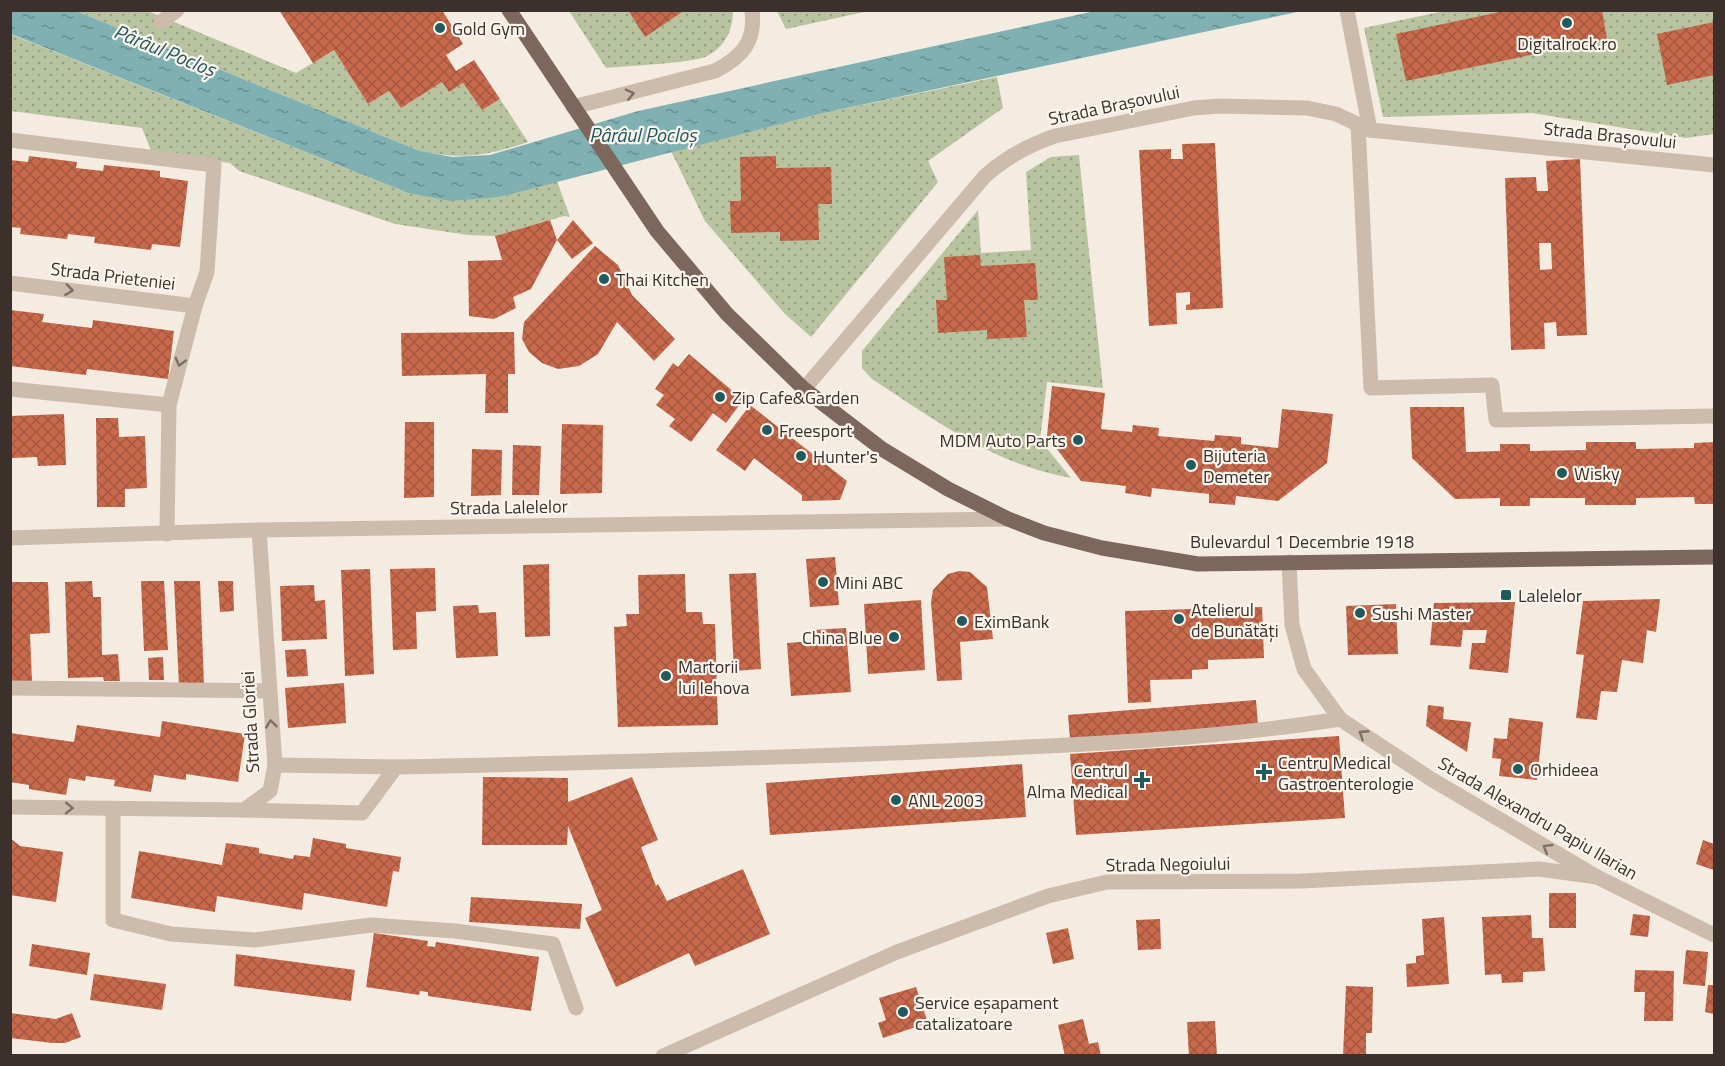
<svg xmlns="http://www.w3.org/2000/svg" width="1725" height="1066" font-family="'Titillium Web',sans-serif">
<defs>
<pattern id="grass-dots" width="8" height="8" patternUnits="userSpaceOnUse" patternTransform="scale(1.5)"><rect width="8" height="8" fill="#b8c4a0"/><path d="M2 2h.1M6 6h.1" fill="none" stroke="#97a083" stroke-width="1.8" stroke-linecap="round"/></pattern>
<pattern id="water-ripples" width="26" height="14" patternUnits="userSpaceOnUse" patternTransform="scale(1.5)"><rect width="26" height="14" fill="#7fb0b2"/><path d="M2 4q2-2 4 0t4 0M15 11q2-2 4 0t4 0" fill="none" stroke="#699091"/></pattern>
<pattern id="building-cross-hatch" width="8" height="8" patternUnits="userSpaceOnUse" patternTransform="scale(1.5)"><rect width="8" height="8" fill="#c8694b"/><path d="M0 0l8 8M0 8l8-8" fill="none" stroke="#a4573f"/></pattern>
</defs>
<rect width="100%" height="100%" fill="#f4ebe1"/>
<!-- grass -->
<g fill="url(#grass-dots)">
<polygon points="1449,10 1714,11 1714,134 1686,138 1532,113 1383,117 1364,28"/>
<path d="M 76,11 L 148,11 L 296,73 L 334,50 L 368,104 L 389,91 L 401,108 L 442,82 L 449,92 L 463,83 L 482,110 L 500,99 L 528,142 C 487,156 463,160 420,151 Z"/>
<path d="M 569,11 L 733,11 C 733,30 725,47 707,56 C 695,63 625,66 606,68 Z"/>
<polygon points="777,11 869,11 786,29"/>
<polygon points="10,34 408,193 499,197 557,181 570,217 564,216 495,236 468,235 395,224 239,171 230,163 152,153 142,128 11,111"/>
<polygon points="997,77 1003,108 928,161 938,182 811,337 784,313 705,221 671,151 823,113"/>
<path d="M 1079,155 L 1103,388 L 1047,382 L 1040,440 L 1071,478 C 995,465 935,420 872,379 L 862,368 L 862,351 L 978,210 L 981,253 L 1031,250 L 1026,172 L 1051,157 Z"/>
</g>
<!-- water -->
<polygon fill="url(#water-ripples)" points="10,11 76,11 420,151 452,157 490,155 638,111 1095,11 1302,11 823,113 499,197 451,201 408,193 11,34"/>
<!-- building -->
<g fill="url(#building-cross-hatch)" fill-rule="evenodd">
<polygon points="279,10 442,10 463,44 446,55 456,71 474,60 500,99 482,110 463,83 449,92 442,82 401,108 389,91 368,104 334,50 313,63"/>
<polygon points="628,10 685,10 645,37"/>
<polygon points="1509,10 1602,10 1607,39 1406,81 1396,34"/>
<polygon points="1714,22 1714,75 1667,85 1657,34"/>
<polygon points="1215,143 1223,308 1186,310 1186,305 1190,304 1190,292 1176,293 1177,324 1149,326 1139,150 1171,149 1171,159 1183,159 1182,144"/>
<polygon points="29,156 77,162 76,168 103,171 104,165 160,171 160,177 188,181 180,247 152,244 151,250 94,243 95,237 68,234 67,239 20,234 21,228 10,227 10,160 28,162"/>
<polygon points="776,156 776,168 831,167 832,204 818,204 819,240 780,241 780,232 731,233 730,201 741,201 740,157"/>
<path d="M 1580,159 L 1587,335 L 1557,336 L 1556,322 L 1544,323 L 1545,349 L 1511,350 L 1505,178 L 1536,177 L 1537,191 L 1548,191 L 1546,161 ZM 1539,243 L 1551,243 L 1552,269 L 1540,270 Z"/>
<polygon points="550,220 557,240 531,289 513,297 516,308 494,319 469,316 468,261 502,260 495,236"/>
<polygon points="573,220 593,243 572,259 557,240"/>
<polygon points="595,246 618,265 632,295 675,339 654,361 617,322 598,354 579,366 558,369 542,363 529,352 522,339 524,322"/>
<polygon points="980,255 981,266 1035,263 1038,300 1024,300 1027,337 987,339 987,330 938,333 936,300 947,300 944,257"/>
<polygon points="10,310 44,314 42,322 92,328 93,320 174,331 168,379 87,369 86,375 10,366"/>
<polygon points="514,332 515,374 508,374 508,413 485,413 486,374 402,376 401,333"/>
<polygon points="689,354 743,400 726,423 713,413 691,442 669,426 675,419 656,405 664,395 655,389 673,363 678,367"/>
<polygon points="1052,386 1105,393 1101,429 1132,432 1133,425 1159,428 1158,436 1214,441 1215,435 1241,437 1241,444 1278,448 1282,409 1333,414 1327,463 1278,501 1236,496 1235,505 1209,503 1209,494 1152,488 1151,497 1125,493 1126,486 1081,481 1047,436"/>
<polygon points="750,405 847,481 840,500 802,501 802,495 754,458 745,471 716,450"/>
<polygon points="1410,407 1464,407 1466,452 1500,451 1500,444 1530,444 1530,451 1586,450 1586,442 1636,442 1636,449 1694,448 1694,443 1714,442 1714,504 1695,504 1694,497 1636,498 1636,505 1585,505 1585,498 1530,498 1530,506 1500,506 1500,498 1455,499 1412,458"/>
<polygon points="64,414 66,465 38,466 37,457 12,458 10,416"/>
<polygon points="96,418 118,418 119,437 145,436 147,488 125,489 125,507 97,507"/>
<polygon points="405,422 434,422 434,497 404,498"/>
<polygon points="562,424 603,425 602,493 560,494"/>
<polygon points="513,445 541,446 539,495 512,495"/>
<polygon points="472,449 502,450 501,495 471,496"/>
<polygon points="835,557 839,605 810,607 806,559"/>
<polygon points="549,564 550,636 525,637 523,565"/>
<polygon points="435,568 436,611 416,612 417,649 393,650 390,569"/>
<polygon points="370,569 374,674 345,676 341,570"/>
<polygon points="959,571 970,572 987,587 993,639 960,642 962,680 937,681 931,602 933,590 948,574"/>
<polygon points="756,573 761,669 734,671 729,574"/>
<polygon points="685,574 686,612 702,612 703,624 715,624 718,725 618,727 614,627 627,626 626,614 639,614 638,575"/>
<polygon points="92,581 93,597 101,597 102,655 118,654 120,681 104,681 103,677 68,678 65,582"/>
<polygon points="141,581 164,581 168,650 144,651"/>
<polygon points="174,581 200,581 204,685 179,686"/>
<polygon points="218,581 233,581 234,611 220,612"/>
<polygon points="10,582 48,582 50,633 30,634 32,682 10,682"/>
<polygon points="314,585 315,601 325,600 327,639 282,641 280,586"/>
<polygon points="1660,599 1656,632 1647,630 1643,663 1622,660 1617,692 1601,691 1597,720 1576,718 1584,655 1576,654 1583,601"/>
<polygon points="921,600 925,670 868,674 864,604"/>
<polygon points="1515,602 1508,673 1469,669 1472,643 1485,643 1487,630 1463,630 1461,647 1430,645 1434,603"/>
<polygon points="1396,604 1398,654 1348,655 1346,606"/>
<polygon points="478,605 479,613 496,612 498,656 456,658 453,606"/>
<polygon points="1262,607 1264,658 1208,660 1208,669 1192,670 1192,679 1150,680 1151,702 1128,703 1125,611"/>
<polygon points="846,628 851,692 791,696 787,643 814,641 813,630"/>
<polygon points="306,649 308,676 287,677 285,650"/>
<polygon points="163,657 164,680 149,680 148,658"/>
<polygon points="344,683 346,723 288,728 285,688"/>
<polygon points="1256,700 1258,725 1070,739 1068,715"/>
<polygon points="1428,705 1444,707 1443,719 1471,722 1467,752 1426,726"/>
<polygon points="1509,718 1543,722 1537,780 1499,776 1501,759 1492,758 1494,738 1507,739"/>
<polygon points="162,721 245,734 238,782 186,774 186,780 154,775 151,792 114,786 115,780 86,776 85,781 69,778 66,795 29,789 29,785 10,782 10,733 74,742 77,725 160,737"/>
<polygon points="1339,736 1345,818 1076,835 1070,754"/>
<polygon points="1022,764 1026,817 770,835 766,783"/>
<polygon points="483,777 568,778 568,802 632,777 658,840 641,847 656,886 658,884 667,901 743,869 770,934 695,966 689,953 616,987 585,918 602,910 568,826 567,845 482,845"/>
<polygon points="10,838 20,846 63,852 56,902 10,895"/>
<polygon points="313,838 346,844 346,848 401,857 399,872 393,871 387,907 304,893 302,910 217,896 215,912 131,898 139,851 222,865 226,843 259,848 259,853 293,859 294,855 310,857"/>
<polygon points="1703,840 1714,844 1714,870 1696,864"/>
<rect x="1549" y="893" width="27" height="35"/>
<polygon points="471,897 582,904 580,929 469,922"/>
<polygon points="1633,914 1650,916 1648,937 1630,935"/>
<polygon points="1531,915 1532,938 1543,938 1545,971 1523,972 1523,982 1502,983 1501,974 1485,975 1482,917"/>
<polygon points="1444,917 1449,984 1407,987 1406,964 1416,963 1416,956 1424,955 1422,919"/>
<polygon points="1160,919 1161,949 1138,950 1136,920"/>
<polygon points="1068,928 1074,959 1053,964 1046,933"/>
<polygon points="374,933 428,941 427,946 435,947 436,942 539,957 531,1011 428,996 428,992 420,991 419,995 366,987"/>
<polygon points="32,944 90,953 87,975 29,966"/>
<polygon points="1686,950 1708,952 1705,986 1683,984"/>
<polygon points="236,954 355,970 351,1001 234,986"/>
<polygon points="1635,970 1674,971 1673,1021 1644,1021 1645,992 1634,992"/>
<polygon points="94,974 166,984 162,1010 90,1000"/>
<polygon points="1708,985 1714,985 1714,1014 1705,1012"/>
<polygon points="1346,986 1373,987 1372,1033 1366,1033 1366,1056 1343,1056"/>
<polygon points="916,987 928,1023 883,1038 878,1023 886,1020 879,998"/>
<polygon points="10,1013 56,1019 72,1013 81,1037 65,1043 53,1043 10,1038"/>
<polygon points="1083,1019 1089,1044 1098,1042 1101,1056 1065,1056 1058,1025"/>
<polygon points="1215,1021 1217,1056 1189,1056 1187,1022"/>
</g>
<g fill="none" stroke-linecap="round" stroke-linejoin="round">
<!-- service -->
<g stroke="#cdbbac" stroke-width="15">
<polyline points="161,22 177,10"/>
<polyline points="1358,125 1371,388 1492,385 1496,420 1714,416"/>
<polyline points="10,140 214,165 207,272 195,306"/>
<polyline points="10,389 169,405"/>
<polyline points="10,688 268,691"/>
<polyline points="275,765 396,767"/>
<polyline points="113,809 113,920 171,934 255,940 371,925 455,931 553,944 576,1008"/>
<path d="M 244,810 L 362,813 L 396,767 C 578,763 760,759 942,751 C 1075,745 1209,740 1340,719"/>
</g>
<!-- pedestrian -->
<polyline stroke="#cdbbac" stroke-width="15" points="1347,10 1370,130"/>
<!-- minor -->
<g stroke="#cdbbac" stroke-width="15">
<path d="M 573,107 L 715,71 C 742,57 756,42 752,10"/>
<polyline points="10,283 195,306 169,405 167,534"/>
<path d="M 804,389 L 985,176 C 1005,158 1029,145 1055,136 L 1194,108 L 1219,106 L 1307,108 L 1336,114 L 1370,130 L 1714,165"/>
<polyline points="10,538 259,530 1008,519"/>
<polyline points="1289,562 1292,625 1304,669 1340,719 1431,779 1597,877"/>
<polyline points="10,807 244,810 270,791 275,765 259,530"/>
</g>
<!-- tertiary -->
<polyline stroke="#cdbbac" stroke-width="15" points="663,1056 897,952 1048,896 1107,882 1302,881 1539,869 1597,877 1714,935"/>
<!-- primary -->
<polyline stroke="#7d675c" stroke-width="15" points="509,10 657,231 727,314 804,389 882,449 948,489 1008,519 1044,533 1102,548 1198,564 1714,557"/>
</g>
<!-- one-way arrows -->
<defs><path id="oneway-chevron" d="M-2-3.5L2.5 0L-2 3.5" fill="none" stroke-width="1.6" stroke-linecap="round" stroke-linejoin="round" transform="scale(1.5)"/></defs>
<g stroke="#7d6f65">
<use href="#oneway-chevron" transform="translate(630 94) rotate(-13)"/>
<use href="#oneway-chevron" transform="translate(69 290) rotate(7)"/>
<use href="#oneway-chevron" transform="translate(180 362) rotate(105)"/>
<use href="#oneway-chevron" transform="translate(271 724) rotate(-96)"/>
<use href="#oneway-chevron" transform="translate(1363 734) rotate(-147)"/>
<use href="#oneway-chevron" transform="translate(69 808) rotate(1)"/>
<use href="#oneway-chevron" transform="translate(1547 848) rotate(-149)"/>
</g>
<!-- markers -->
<g fill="#1f5a5e" stroke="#fbf5ee" stroke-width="2">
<circle cx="1567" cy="23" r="6"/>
<circle cx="440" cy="28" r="6"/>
<circle cx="604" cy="279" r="6"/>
<circle cx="720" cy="397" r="6"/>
<circle cx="767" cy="430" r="6"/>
<circle cx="1078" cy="440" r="6"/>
<circle cx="801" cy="456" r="6"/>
<circle cx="1191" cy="465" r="6"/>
<circle cx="1562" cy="473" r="6"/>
<circle cx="823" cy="582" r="6"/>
<rect x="1500" y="589" width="12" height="12" rx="3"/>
<circle cx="1360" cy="613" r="6"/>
<circle cx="1179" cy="619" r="6"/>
<circle cx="962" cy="621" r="6"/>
<circle cx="894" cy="637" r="6"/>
<circle cx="666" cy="676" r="6"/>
<circle cx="1518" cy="769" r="6"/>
<path d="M1261 763h6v6h6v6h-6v6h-6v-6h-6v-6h6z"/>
<path d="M1139 771h6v6h6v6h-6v6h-6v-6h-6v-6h6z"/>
<circle cx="896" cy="800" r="6"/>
<circle cx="903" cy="1012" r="6"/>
</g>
<g text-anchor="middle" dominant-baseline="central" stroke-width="4.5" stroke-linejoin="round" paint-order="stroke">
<!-- poi labels -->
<g font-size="18" fill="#3b302b" stroke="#fbf5ee" text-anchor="start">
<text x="452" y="28">Gold Gym</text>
<text x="1567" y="43" text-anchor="middle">Digitalrock.ro</text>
<text x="616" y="279">Thai Kitchen</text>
<text x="732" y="397">Zip Cafe&amp;Garden</text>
<text x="779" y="430">Freesport</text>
<text x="1066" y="440" text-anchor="end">MDM Auto Parts</text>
<text x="1203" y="455">Bijuteria<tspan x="1203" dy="21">Demeter</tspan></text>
<text x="813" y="456">Hunter's</text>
<text x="1574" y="473">Wisky</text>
<text x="835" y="582">Mini ABC</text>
<text x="1518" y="595">Lalelelor</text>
<text x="1191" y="609">Atelierul<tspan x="1191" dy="21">de Bunătăți</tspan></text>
<text x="1372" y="613">Sushi Master</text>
<text x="974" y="621">EximBank</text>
<text x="882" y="637" text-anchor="end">China Blue</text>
<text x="678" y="666">Martorii<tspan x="678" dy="21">lui Iehova</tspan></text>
<text x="1278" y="762">Centru Medical<tspan x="1278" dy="21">Gastroenterologie</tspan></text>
<text x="1530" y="769">Orhideea</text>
<text x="1128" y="770" text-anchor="end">Centrul<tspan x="1128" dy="21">Alma Medical</tspan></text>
<text x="908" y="800">ANL 2003</text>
<text x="915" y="1002">Service eșapament<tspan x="915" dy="21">catalizatoare</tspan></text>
</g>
<!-- street labels -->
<g font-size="18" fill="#3b302b" stroke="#fbf5ee">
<text transform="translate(1114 105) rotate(-12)">Strada Brașovului</text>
<text transform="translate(1610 135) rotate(6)">Strada Brașovului</text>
<text transform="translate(113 276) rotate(7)">Strada Prieteniei</text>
<text transform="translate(509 507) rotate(-1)">Strada Lalelelor</text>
<text x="1302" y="541">Bulevardul 1 Decembrie 1918</text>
<text transform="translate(250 722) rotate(-93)">Strada Gloriei</text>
<text transform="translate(1538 818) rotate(30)">Strada Alexandru Papiu Ilarian</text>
<text transform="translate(1168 864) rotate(-1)">Strada Negoiului</text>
</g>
<!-- water labels -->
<g font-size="20" font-style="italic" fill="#1f5a5e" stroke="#fbf5ee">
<text transform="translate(165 50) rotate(22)">Pârâul Pocloș</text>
<text x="643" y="134">Pârâul Pocloș</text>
</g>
</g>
<!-- border -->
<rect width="1725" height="1066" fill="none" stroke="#3b302b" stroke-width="24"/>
</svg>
